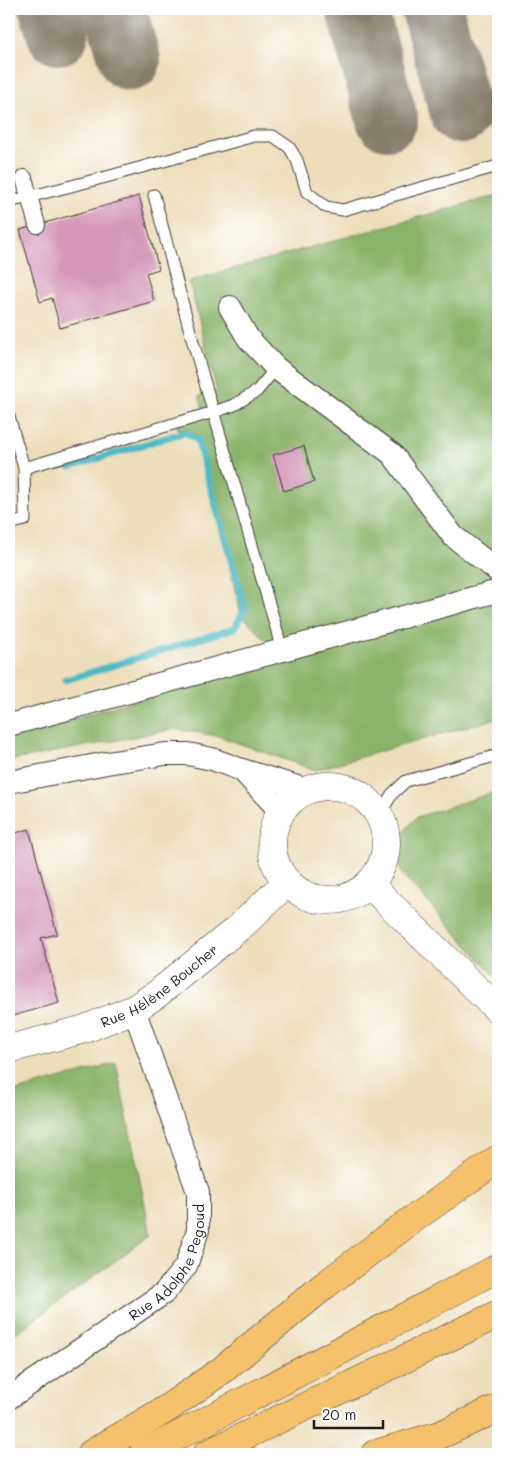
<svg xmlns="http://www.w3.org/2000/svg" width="507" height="1463" font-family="Mali,sans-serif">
<rect width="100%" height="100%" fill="#fff"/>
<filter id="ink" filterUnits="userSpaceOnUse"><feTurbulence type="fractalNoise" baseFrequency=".02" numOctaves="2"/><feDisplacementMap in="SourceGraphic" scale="10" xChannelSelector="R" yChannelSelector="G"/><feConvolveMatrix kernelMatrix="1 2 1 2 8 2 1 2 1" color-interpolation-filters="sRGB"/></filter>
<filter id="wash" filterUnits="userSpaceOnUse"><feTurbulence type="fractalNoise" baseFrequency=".0096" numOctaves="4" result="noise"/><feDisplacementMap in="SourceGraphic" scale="20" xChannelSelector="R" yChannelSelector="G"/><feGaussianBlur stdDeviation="1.12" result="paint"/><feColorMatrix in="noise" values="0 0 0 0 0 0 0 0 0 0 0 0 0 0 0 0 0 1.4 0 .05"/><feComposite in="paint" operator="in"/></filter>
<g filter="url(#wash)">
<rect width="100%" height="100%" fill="#ecdeba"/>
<!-- forest -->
<g fill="#8ab46a" stroke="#536843">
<polygon points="498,195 498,718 315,770 218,736 174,729 9,761 9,737 283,657 241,615 199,436 185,429 178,430 175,416 203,409 199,396 217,391 189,281"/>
<polygon points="495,792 498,800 498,979 401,873 398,838 417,817"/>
<polygon points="116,1063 151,1235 9,1338 9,1093"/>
</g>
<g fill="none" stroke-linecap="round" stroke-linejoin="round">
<!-- stream -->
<polyline stroke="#4cbac6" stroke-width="7" points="66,680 235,628 245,609 197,439 185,432 70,467"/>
<!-- taxiway -->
<g stroke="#847d6b" stroke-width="62">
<polyline points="50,9 58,34"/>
<polyline points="115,9 130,60"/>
<polyline points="357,9 387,119"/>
<polyline points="432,9 461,113"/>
</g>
</g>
<g id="blocks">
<!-- building -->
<g fill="#d499b9">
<polygon points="139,196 159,269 146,273 154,301 60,328 52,298 40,302 20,230"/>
<polygon points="304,446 314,482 284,491 273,455"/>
<polygon points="29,829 57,934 41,938 59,1003 9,1017 9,835"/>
</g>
</g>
</g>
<g filter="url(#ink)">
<use href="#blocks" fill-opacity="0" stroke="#3b3934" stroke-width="1"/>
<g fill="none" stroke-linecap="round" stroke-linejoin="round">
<defs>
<g id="service">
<polyline points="154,195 191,335 277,631 281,650"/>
<polyline points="9,202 110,176 254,136 273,136 289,147 297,160 307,192 326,207 343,210 498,166"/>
<polyline points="9,416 24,468 25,520 9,524"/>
<polyline points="24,468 214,412 234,405 257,391 276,368"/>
<polyline points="379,815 392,794 406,781 498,755"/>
</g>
<polyline id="pedestrian" points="24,178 37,225"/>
<g id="minor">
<polyline points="230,307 248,338 276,368 392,454 453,536 498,571"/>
<polyline points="9,725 498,591"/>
<polyline points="243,771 281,812"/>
<polyline points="9,782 107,763 165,754 188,754 212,759 242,770 307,790"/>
<path id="s1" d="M 9,1398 L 164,1293 L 186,1266 L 198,1230 L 198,1192 L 134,1009"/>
</g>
<g id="tertiary">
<circle cx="329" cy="843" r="57"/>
<polyline points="369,884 498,1010"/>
<path id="s2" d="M 9,1049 L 85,1029 L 134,1009 L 157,994 L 242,925 L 286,883"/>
</g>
<g id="trunk">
<polyline points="91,1454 168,1408 221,1371 325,1285 413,1219 498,1159"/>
<polyline points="143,1454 498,1268"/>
<polyline points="207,1454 498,1314"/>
<polyline points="375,1454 440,1435 498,1408"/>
</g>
</defs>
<!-- service casing -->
<use href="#service" stroke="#3b3934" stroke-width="13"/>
<!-- pedestrian casing -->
<use href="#pedestrian" stroke="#3b3934" stroke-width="18"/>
<!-- minor casing -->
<use href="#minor" stroke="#3b3934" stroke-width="24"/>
<!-- tertiary casing -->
<use href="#tertiary" stroke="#3b3934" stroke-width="29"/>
<!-- trunk casing -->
<use href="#trunk" stroke="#3b3934" stroke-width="29"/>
<!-- service -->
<use href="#service" stroke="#fff" stroke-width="11"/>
<!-- pedestrian -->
<use href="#pedestrian" stroke="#fff" stroke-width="16"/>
<!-- minor -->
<use href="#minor" stroke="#fff" stroke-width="22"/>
<!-- tertiary -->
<use href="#tertiary" stroke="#fff" stroke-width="28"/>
<!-- trunk -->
<use href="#trunk" stroke="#f5c16b" stroke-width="28"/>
</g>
</g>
<g text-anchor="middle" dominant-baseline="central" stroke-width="4" stroke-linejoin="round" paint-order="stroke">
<!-- street labels -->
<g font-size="14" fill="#1c1c1c" stroke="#fff">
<text stroke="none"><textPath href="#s2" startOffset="165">Rue Hélène Boucher</textPath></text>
<text stroke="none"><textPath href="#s1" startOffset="216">Rue Adolphe Pegoud</textPath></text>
</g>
</g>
<!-- margin -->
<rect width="507" height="1463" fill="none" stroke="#fff" stroke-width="30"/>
<!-- scale -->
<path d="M314 1420v8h69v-8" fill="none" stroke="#1c1c1c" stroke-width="2.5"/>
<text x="322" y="1420" font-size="15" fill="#1c1c1c" stroke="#ffffff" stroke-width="4" paint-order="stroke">20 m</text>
</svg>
